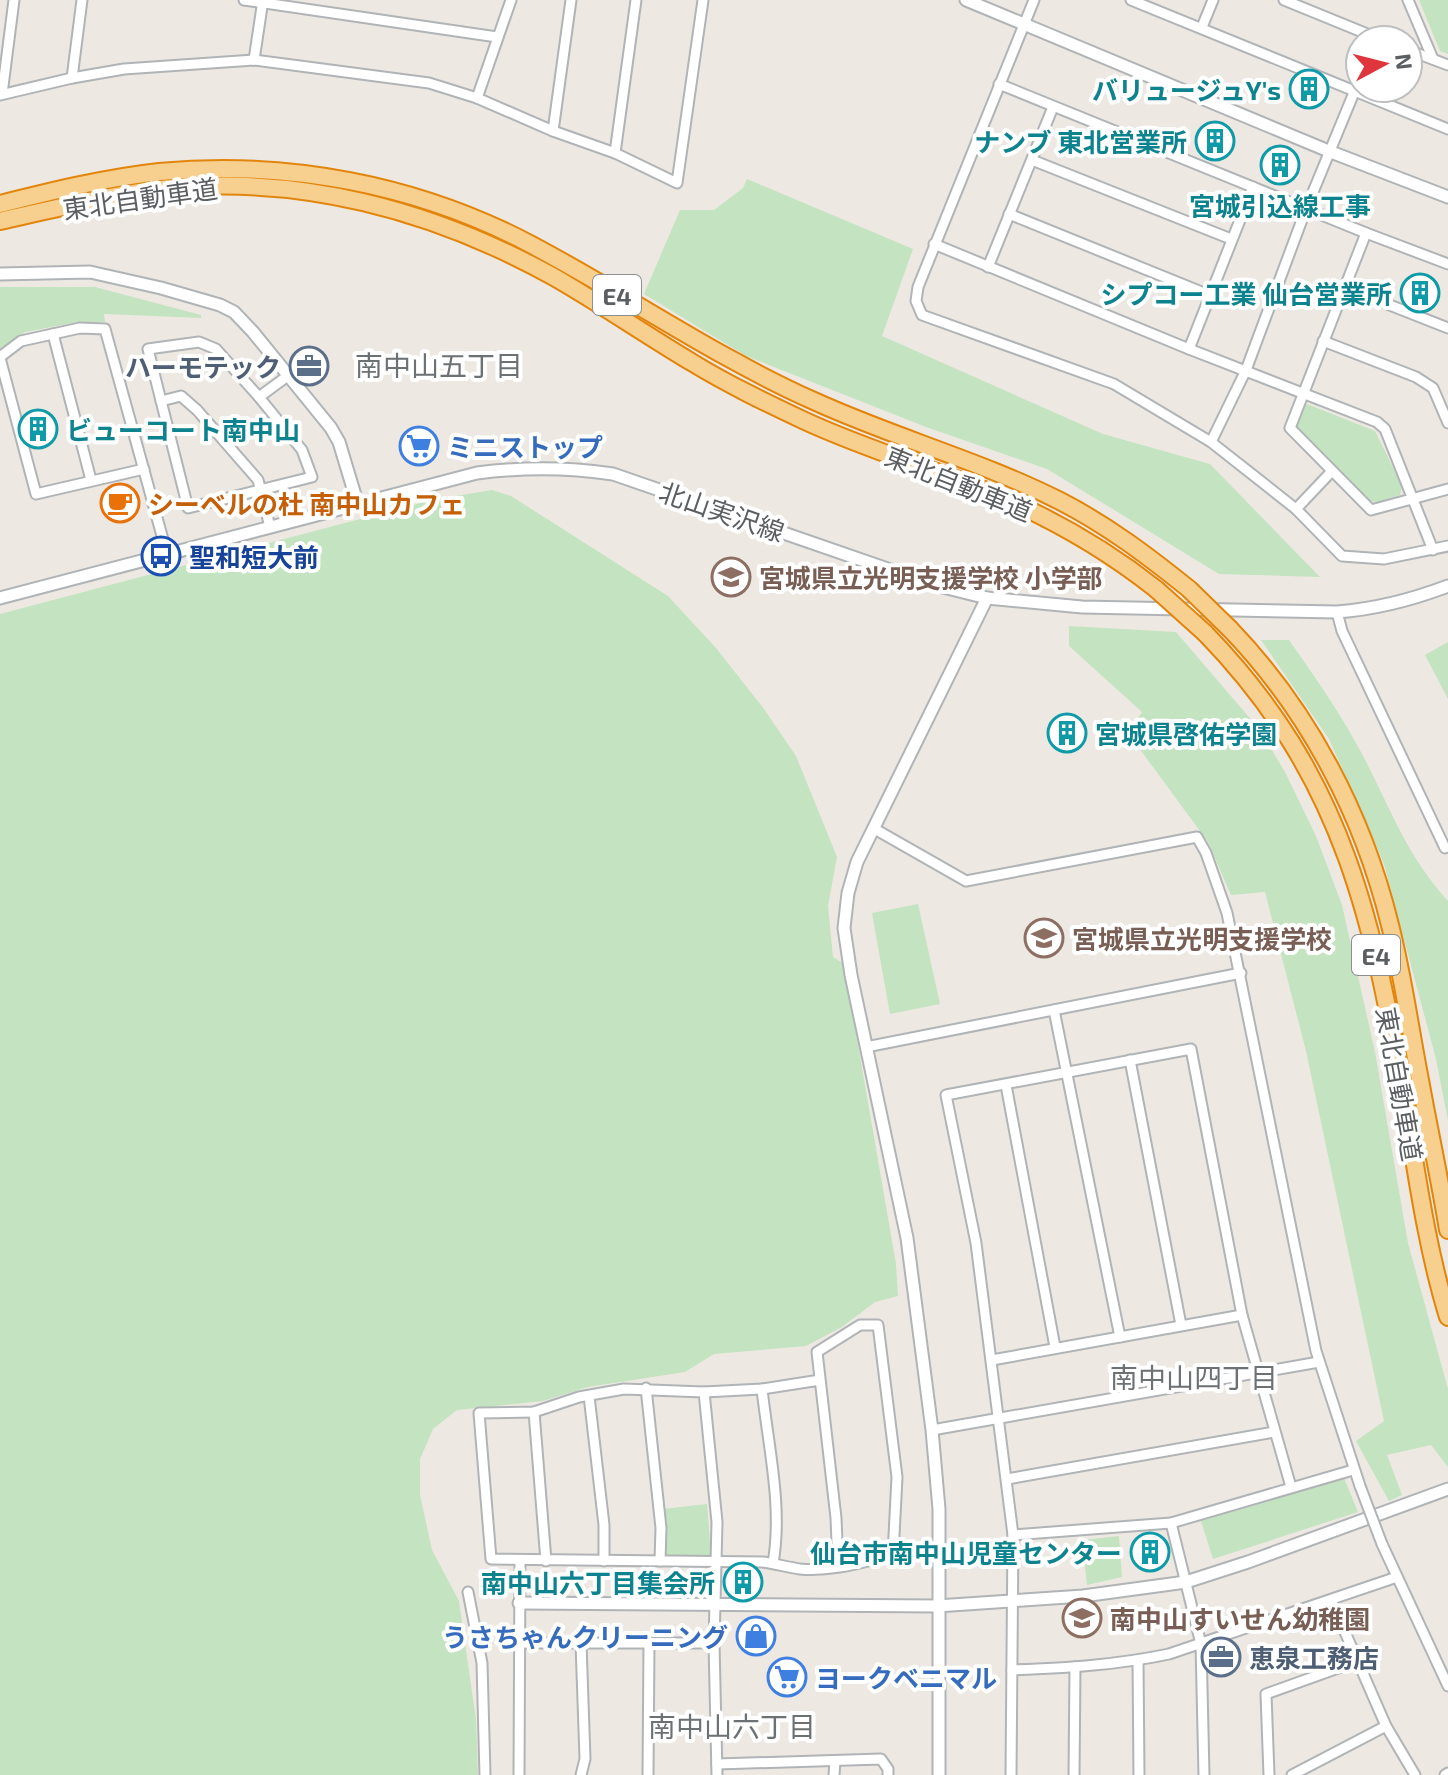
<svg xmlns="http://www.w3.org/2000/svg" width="1448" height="1775" font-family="'Exo 2','Noto Sans JP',sans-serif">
<rect width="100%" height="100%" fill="#ede9e2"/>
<!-- green -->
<g fill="#c4e3c0">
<polygon points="1419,0 1448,0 1448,54 1440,51"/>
<polygon points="747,179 913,249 882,336 1103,434 1210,464 1320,577 1219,574 1047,469 926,427 746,356 644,294 680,210 714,210 743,188"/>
<polygon points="0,287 95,287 201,315 201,318 104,314 105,322 78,322 25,332 0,350"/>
<polygon points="1307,404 1375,431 1402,486 1400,495 1377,502 1370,501 1296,433 1300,407"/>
<polygon points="492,490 511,496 668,596 716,648 764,709 796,756 837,857 828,906 833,957 844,964 896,1264 898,1296 875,1302 842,1327 806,1346 714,1354 685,1372 588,1387 543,1401 457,1410 433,1429 420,1459 420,1495 432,1550 459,1601 476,1720 478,1775 0,1775 0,614 432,500"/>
<polygon points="1069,626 1176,632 1260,730 1285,772 1316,836 1342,905 1375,1052 1408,1243 1448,1389 1448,1467 1431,1445 1387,1455 1402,1495 1389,1501 1356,1441 1384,1421 1306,1051 1265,892 1231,895 1208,842 1128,733 1142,712 1069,646"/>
<path d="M 1261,640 L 1289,640 C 1315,677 1341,714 1362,754 C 1390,807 1406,855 1448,901 L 1448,1121 L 1436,1059 L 1384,864 L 1329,739 Z"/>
<polygon points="1448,642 1448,699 1425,655"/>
<polygon points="918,904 940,1004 890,1014 872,913"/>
<polygon points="1344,1478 1358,1512 1213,1559 1201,1521"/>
<polygon points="707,1504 711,1555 708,1559 669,1559 666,1556 663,1509"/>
<polygon points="1119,1536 1122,1577 1087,1585 1082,1540"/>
</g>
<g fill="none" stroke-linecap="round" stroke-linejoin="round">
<defs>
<g id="minor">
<polyline points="244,0 497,37"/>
<polyline points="1034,0 918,287 916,301 922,315 1114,384 1211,442 1296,509 1342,556 1384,559 1448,546"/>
<polyline points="1131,0 1448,129"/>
<polyline points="1284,0 1382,40"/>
<polyline points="1408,0 1433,59"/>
<polyline points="1202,27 1213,0"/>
<polyline points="1408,50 1448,65"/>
<polyline points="254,60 263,0"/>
<polyline points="72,78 82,0"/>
<polyline points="999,84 1366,233 1448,264"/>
<polyline points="2,94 14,0"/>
<polyline points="0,95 72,78 124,69 254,60 429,83 477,98 553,131 615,153 677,183 703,0"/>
<polyline points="477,98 511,0"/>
<polyline points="553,131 571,0"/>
<polyline points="615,153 636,0"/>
<polyline points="1032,160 1231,239"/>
<polyline points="1009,214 1209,295"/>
<polyline points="1366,233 1290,428 1371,510 1448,489"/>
<polyline points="934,244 1189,349 1377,422 1385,429 1433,550"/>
<polyline points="988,267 1053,107"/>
<polyline points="1344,287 1448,328"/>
<polyline points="53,334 91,480"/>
<polyline points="1323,341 1416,377 1433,388 1448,423"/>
<polygon points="199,342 216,349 259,397 302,450 312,477 188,508 148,349"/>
<polyline points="1189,349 1253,187"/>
<polyline points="0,357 21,341 80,328 105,329 167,554"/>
<polyline points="0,358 36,494 144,469"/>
<polyline points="259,397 289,375"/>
<polyline points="161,401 181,396 197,410 258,480 270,527"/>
<polyline points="1211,442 1246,370 1306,209 1360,78"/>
<polyline points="1296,509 1332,471"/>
<polyline points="1337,612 1342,631 1445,848"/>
<polyline points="873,828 966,881 1197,837 1206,853 1227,913 1316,1351 1360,1486"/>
<polyline points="1054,1010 1120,1337"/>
<polyline points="866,1047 1241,973"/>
<polyline points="1130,1060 1181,1325"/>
<polyline points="1006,1085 1055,1347"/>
<polyline points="992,1360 1242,1315"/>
<path d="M 820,1380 L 762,1389 L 704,1392 L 624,1389 L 579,1397 L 534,1412 L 479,1413 L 491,1559 L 763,1562 C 775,1564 788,1567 800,1569 C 832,1572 863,1562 893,1555 L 897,1477 L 878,1325 L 860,1325 L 817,1352 L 836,1518 L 838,1567"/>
<polyline points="646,1388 661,1528 660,1561"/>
<path d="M 762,1389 C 768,1445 783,1507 773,1563"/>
<polyline points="704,1392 717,1522 714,1643 717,1775"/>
<polyline points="589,1396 604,1525 604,1561"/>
<polyline points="534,1412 546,1561"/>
<polyline points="932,1430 1319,1362"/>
<polyline points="1007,1479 1274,1432"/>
<polyline points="1171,1523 1201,1644 1204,1775"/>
<polyline points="1013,1535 1171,1523 1353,1470"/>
<polyline points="1382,1544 1448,1686"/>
<polyline points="468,1592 482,1663 485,1775"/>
<polyline points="1331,1600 1386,1726 1415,1775"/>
<polyline points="519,1643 714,1643"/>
<polyline points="1138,1661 1139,1775"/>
<path d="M 1012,1670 C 1065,1668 1117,1665 1169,1654 L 1397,1577"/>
<polyline points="717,1764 881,1759 888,1769 888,1775"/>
<polyline points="519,1775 520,1561"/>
<polyline points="581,1775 585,1759 581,1643"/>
<polyline points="648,1775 649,1643"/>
<polyline points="834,1775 835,1761"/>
<polyline points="1011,1775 1013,1535 976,1243 946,1095 1191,1049 1242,1315 1291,1487"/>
<polyline points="1074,1775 1075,1667"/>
<polyline points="1269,1775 1266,1694 1358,1661"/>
<polyline points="1292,1775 1386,1726"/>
<polyline points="1445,1775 1448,1773"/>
</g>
<g id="tertiary">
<polyline points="966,0 1331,152 1448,197"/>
<polyline points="0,274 90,272 161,288 220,305 234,312 253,332 331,428 339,442 358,505"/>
<path d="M 0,598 L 477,473 C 523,467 566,467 613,474 L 931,584 L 987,598 L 1082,607 L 1337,612 C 1377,609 1411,600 1448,586"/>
<polyline points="519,1603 937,1606 1083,1596 1186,1582 1248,1562 1448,1489"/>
<polyline points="939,1775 939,1509 932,1430 907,1238 851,975 844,928 848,893 857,862 987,598"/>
</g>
<g id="motorway">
<path d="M 0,204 C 52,191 105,178 159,172 C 286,160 416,184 530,244 C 625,294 715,357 814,401 C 895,438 981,461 1060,501 C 1107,525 1148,556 1189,589"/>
<path d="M 0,221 C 53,209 106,196 161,189 C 299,174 433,210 554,277 C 601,304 646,335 693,363 C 729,385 767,403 805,421 C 857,445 911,462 964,482 C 1033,508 1098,543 1156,589"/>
<path d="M 1230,629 C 1309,711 1363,815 1390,925 C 1403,976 1410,1029 1420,1080 C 1429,1130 1440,1180 1448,1230"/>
<path d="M 1205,633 C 1346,778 1374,924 1407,1116 C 1418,1183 1428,1252 1448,1317"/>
</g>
</defs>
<!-- minor casing -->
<use href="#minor" stroke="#b0b4b7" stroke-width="13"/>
<!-- tertiary casing -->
<use href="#tertiary" stroke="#b0b4b7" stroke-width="15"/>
<!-- motorway casing -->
<use href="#motorway" stroke="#e2850d" stroke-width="20"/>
<!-- minor -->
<use href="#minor" stroke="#fff" stroke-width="9"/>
<!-- tertiary -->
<use href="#tertiary" stroke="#fff" stroke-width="11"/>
<!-- motorway -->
<use href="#motorway" stroke="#f7cf8f" stroke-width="16"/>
<defs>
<polyline id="minor-bridge" points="1360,1486 1382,1544"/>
<g id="motorway-bridge">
<polyline points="1156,589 1205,633"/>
<polyline points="1189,589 1230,629"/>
</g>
</defs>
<!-- minor-bridge casing -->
<use href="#minor-bridge" stroke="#b0b4b7" stroke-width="13" stroke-linecap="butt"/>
<!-- motorway-bridge casing -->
<use href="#motorway-bridge" stroke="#e2850d" stroke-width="20" stroke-linecap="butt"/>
<!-- minor-bridge -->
<use href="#minor-bridge" stroke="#fff" stroke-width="9"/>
<!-- motorway-bridge -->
<use href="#motorway-bridge" stroke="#f7cf8f" stroke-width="16"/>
</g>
<!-- icons -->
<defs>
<symbol id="building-ring" viewBox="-11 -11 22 22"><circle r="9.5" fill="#fff" stroke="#0f9aa8" stroke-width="1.5"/><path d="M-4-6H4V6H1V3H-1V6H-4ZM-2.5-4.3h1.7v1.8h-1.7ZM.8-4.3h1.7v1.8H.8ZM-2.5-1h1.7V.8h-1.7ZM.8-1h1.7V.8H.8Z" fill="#0f9aa8"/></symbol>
<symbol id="office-ring" viewBox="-11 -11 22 22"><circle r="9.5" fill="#fff" stroke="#5c6f8a" stroke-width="1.5"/><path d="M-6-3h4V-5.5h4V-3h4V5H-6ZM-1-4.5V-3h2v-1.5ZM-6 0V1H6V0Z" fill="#5c6f8a"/></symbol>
<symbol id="supermarket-ring" viewBox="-11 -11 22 22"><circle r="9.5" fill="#fff" stroke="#3f7fe0" stroke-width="1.5"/><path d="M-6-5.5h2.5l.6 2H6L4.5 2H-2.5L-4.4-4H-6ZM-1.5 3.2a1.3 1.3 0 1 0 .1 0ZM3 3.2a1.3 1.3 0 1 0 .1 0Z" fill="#3f7fe0"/></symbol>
<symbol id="cafe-ring" viewBox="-11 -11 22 22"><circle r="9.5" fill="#fff" stroke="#e8710a" stroke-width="1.5"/><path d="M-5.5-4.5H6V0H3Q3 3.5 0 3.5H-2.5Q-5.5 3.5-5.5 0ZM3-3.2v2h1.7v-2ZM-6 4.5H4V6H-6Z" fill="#e8710a"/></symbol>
<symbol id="bus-ring" viewBox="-11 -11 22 22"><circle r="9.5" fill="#fff" stroke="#1a4fb4" stroke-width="1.5"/><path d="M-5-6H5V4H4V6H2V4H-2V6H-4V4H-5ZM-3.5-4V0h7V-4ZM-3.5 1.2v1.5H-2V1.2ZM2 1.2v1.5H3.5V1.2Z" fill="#1a4fb4"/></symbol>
<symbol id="school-ring" viewBox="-11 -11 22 22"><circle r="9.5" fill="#fff" stroke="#8d6e63" stroke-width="1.5"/><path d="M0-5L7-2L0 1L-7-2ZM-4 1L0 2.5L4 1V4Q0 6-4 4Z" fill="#8d6e63"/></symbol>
<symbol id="shop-ring" viewBox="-11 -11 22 22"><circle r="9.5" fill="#fff" stroke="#3f7fe0" stroke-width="1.5"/><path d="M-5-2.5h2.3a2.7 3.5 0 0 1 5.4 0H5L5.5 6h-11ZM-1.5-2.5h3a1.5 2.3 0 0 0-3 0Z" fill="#3f7fe0"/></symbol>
</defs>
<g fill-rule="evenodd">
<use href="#building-ring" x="1287" y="67" width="44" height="44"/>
<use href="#building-ring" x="1193" y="119" width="44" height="44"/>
<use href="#building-ring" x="1258" y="143" width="44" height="44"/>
<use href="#building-ring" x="1398" y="271" width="44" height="44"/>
<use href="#office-ring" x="287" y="344" width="44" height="44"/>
<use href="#building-ring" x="16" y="407" width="44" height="44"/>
<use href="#supermarket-ring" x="397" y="424" width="44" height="44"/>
<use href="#cafe-ring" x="98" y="481" width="44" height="44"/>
<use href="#bus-ring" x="139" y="534" width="44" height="44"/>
<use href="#school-ring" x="709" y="555" width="44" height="44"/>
<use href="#building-ring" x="1045" y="711" width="44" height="44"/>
<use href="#school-ring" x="1022" y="916" width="44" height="44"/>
<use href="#building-ring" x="1128" y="1530" width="44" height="44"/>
<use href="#building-ring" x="721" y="1560" width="44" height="44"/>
<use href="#school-ring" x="1060" y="1596" width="44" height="44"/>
<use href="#shop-ring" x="734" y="1614" width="44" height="44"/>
<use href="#office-ring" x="1199" y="1635" width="44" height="44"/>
<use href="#supermarket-ring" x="765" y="1655" width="44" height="44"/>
</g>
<g text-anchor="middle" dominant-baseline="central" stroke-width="8" stroke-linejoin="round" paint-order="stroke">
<!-- shield labels -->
<g fill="#fff" stroke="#8c8f91" stroke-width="2">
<rect x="593" y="275" width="48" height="40" rx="6"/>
<rect x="1352" y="935" width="48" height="40" rx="6"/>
</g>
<g font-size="24" font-weight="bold" fill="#5b5f62">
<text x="617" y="295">E4</text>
<text x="1376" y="955">E4</text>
</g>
<!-- culture labels -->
<g font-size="26" font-weight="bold" fill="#0d838f" stroke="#fff" text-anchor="end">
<text x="1281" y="89">バリュージュY's</text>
<text x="1187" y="141">ナンブ 東北営業所</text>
<text x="1280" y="205" text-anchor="middle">宮城引込線工事</text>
<text x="1392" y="293">シプコー工業 仙台営業所</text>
<text x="66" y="429" text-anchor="start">ビューコート南中山</text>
<text x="1095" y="733" text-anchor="start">宮城県啓佑学園</text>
<text x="1122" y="1552">仙台市南中山児童センター</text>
<text x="715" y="1582">南中山六丁目集会所</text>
</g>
<!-- street labels -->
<g font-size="26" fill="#5b5f62" stroke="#fff">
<text transform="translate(140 198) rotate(-8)">東北自動車道</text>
<text transform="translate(959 483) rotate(22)">東北自動車道</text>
<text transform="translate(722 511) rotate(19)">北山実沢線</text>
<text transform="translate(1400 1084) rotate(80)">東北自動車道</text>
</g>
<!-- service labels -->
<g font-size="26" font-weight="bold" fill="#4e5e75" stroke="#fff" text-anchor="end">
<text x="281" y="366">ハーモテック</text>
<text x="1249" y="1657" text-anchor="start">恵泉工務店</text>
</g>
<!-- shop labels -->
<g font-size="26" font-weight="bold" fill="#366cbe" stroke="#fff" text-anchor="start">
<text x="447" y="446">ミニストップ</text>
<text x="728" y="1636" text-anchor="end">うさちゃんクリーニング</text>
<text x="815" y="1677">ヨークベニマル</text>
</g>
<!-- food labels -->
<g font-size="26" font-weight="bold" fill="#c56008" stroke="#fff" text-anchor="start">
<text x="148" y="503">シーベルの杜 南中山カフェ</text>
</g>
<!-- transit labels -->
<g font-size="26" font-weight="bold" fill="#164399" stroke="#fff" text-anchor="start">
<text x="189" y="556">聖和短大前</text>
</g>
<!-- education labels -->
<g font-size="26" font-weight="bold" fill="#785e54" stroke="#fff" text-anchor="start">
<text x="759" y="577">宮城県立光明支援学校 小学部</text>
<text x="1072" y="938">宮城県立光明支援学校</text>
<text x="1110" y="1618">南中山すいせん幼稚園</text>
</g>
<!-- neighbourhood labels -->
<g font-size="28" fill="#6c7174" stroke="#fff">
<text x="439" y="365">南中山五丁目</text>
<text x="1194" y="1377">南中山四丁目</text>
<text x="732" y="1726">南中山六丁目</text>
</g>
</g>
<!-- north arrow -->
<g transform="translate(1384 64) rotate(83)"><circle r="38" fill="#ffffff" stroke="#bdbfc0" stroke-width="2"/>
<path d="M0-6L14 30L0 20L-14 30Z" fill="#df363e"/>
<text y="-12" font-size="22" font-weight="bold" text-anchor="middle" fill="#5b5f62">N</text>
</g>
</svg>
